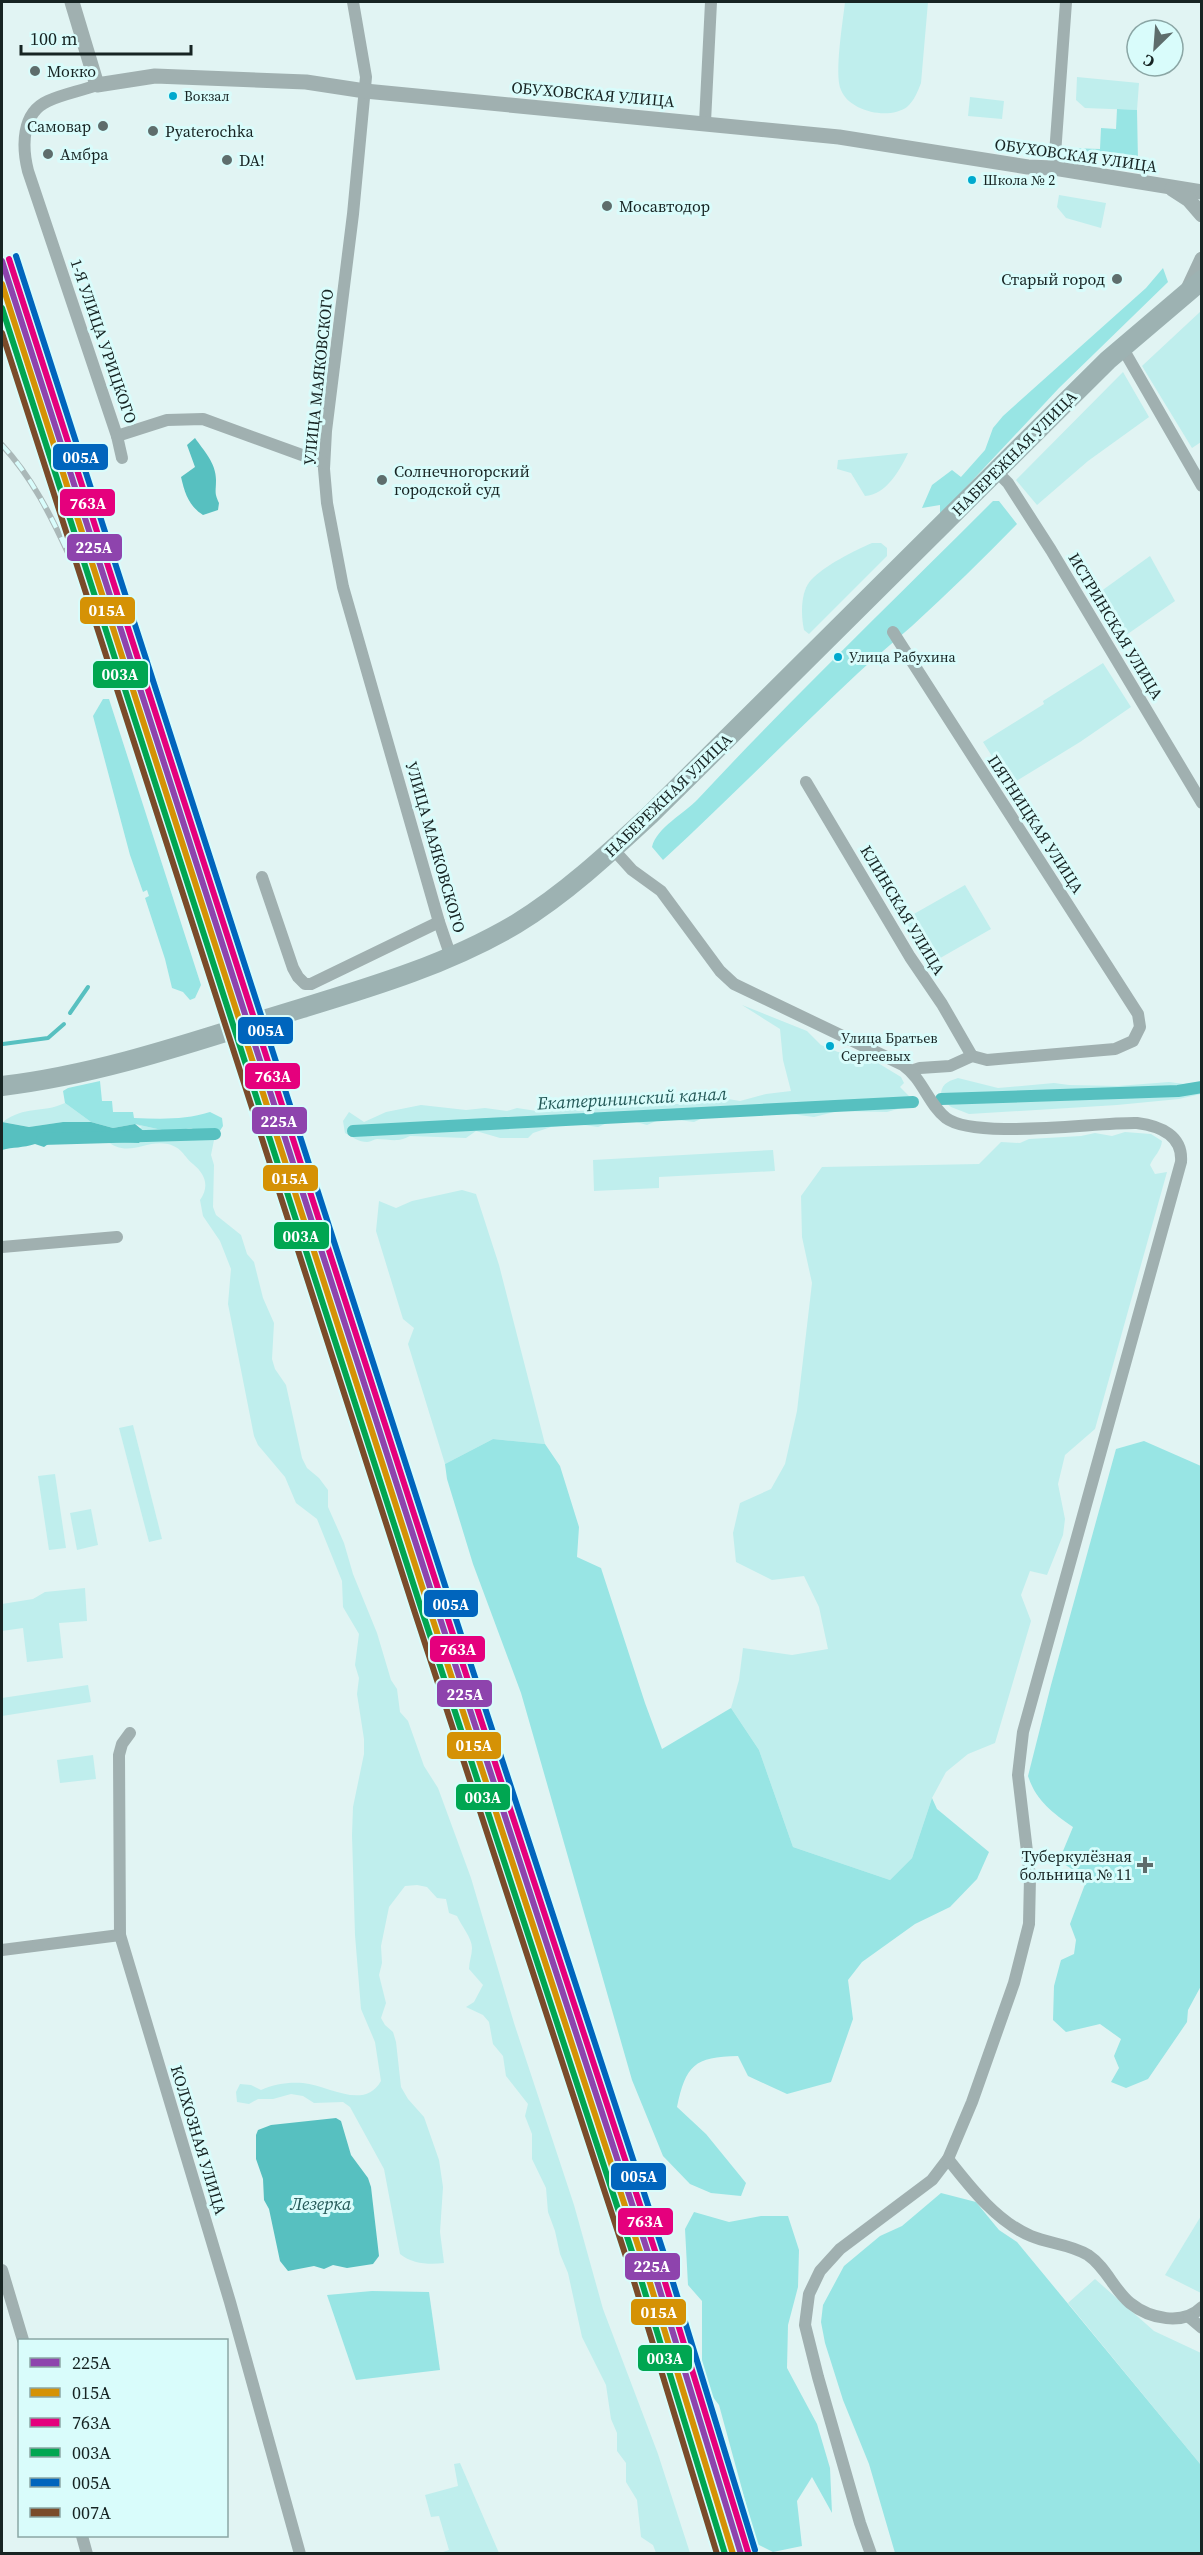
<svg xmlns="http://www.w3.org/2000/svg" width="1203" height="2555" font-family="'Source Serif 4',serif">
<rect width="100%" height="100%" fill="#e1f4f3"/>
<!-- green -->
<g fill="#bfeeed">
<path d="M 845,2 L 928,2 L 921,83 C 918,91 914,101 907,107 C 889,120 850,112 841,90 C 834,74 843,21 845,2 Z"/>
<polygon points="1077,77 1139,83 1137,110 1085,108 1076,100"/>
<polygon points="970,97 1004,101 1002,119 968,116"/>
<polygon points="1059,195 1106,203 1101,228 1066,218 1057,207"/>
<polygon points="1201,311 1201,442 1192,448 1142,366"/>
<polygon points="1123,372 1149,417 1088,461 1037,505 1016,480"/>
<path d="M 908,453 C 900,470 886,495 865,496 L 851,473 L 837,469 L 838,460 Z"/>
<path d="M 872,543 L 881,543 L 887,548 L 887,556 L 809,634 L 804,630 C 801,616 800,592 811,580 C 825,565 854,551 872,543 Z"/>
<polygon points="1150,556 1175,601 1119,640 1093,597"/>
<polygon points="1103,663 1131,707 1080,742 1010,785 983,742 1044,704 1043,701"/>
<polygon points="965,885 991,929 928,965 905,919"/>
<path d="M 742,1005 L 807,1031 L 821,1045 L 838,1052 L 855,1052 L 873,1060 L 901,1077 L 904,1083 L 900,1087 L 911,1098 L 912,1105 L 887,1112 L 838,1111 L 814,1117 L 791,1114 L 751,1116 L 735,1114 L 707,1116 L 694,1122 L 663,1118 L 647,1125 L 626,1119 L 614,1120 L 598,1127 L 577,1124 L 551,1127 L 533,1133 L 528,1138 L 500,1138 L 476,1131 L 466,1138 L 410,1136 C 397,1143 390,1139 377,1139 C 374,1139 371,1142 367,1142 C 359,1142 352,1137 345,1133 L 343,1121 L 349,1112 L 364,1122 L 386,1112 L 421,1105 L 466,1110 L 485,1108 L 507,1111 L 517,1108 L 543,1112 L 566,1106 L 579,1111 L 588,1110 L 599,1102 L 606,1102 L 617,1107 L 641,1101 L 653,1102 L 660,1100 L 671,1104 L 683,1104 L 704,1095 L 740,1101 L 766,1094 L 791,1091 L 783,1060 L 780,1029 Z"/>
<path d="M 958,1078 L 998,1088 L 1054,1083 L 1069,1085 L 1118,1086 L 1169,1082 L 1184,1084 L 1201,1082 L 1201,1094 L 1179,1099 L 1117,1105 L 969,1114 L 951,1107 L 941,1099 C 940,1086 945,1082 958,1078 Z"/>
<path d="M 65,1103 L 91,1122 L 63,1122 L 29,1127 L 3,1122 C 25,1105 41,1114 65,1103 Z"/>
<path d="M 135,1124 L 171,1132 L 191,1128 L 214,1140 L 211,1155 L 214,1165 L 213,1207 L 216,1215 L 241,1235 L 247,1254 L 254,1262 L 263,1298 L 274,1323 L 272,1359 L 275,1369 L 286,1385 L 302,1458 L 307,1468 L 319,1478 L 328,1490 L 328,1507 L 344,1543 L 353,1574 L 377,1633 L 391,1680 L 397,1689 L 400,1712 L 408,1721 L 424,1766 L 438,1788 L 471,1878 L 514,2023 L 574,2205 L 603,2309 L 658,2454 L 690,2553 L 656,2553 L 653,2545 L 641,2537 L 637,2500 L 626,2482 L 626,2463 L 617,2451 L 617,2433 L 611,2419 L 606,2385 L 582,2337 L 568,2273 L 560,2254 L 555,2231 L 548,2212 L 546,2188 L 532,2159 L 532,2134 L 525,2116 L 528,2104 L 506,2076 L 503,2056 L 493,2044 L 489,2022 L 483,2015 L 466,2007 L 474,2002 L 483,1985 L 469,1969 C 469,1962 472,1955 472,1948 C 472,1938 461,1925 457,1916 L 449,1913 L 446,1899 L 437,1898 L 427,1887 L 417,1885 L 405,1886 L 389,1907 L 381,1946 L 382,1963 L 379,1975 L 386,2003 L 381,2018 L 385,2025 L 393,2032 L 396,2042 L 401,2087 L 408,2099 L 424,2117 L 439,2160 L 443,2187 L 440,2232 L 444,2263 C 430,2265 412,2264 400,2254 L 384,2169 L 350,2107 L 343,2102 L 314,2103 L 303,2096 L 291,2094 L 273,2099 L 258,2099 L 249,2104 L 237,2102 L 236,2092 L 240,2084 L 251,2085 L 261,2090 C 274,2084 288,2082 303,2083 C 328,2085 364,2111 381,2081 L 375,2042 L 361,2009 L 355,1935 L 352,1835 L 353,1807 L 364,1754 L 364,1739 L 357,1694 L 359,1678 L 355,1665 L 359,1634 L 343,1607 L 342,1581 L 317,1519 L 296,1503 L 285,1477 L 258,1445 L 254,1436 L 228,1304 L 231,1269 L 220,1241 L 203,1216 L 200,1200 C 210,1186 205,1174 193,1164 C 183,1156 183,1148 168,1144 C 143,1139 129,1160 104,1139 L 112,1142 L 142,1127 Z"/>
<path d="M 1125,1132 L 1151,1134 L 1162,1141 C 1161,1151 1154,1156 1150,1165 L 1155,1174 L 1167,1172 L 1095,1429 L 1065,1455 L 1058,1484 L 1065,1519 L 1063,1535 L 1047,1575 L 1030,1571 L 1021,1595 L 1031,1621 L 995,1743 L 968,1754 L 946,1772 L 932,1798 L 912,1858 L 890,1880 L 793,1847 L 759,1750 L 731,1708 L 739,1680 L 743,1648 L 792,1655 L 828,1649 L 819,1607 L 804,1576 L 772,1580 L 736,1562 L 733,1533 L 740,1503 L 771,1489 L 785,1464 L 797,1411 L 812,1283 L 802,1237 L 801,1196 L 822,1167 L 979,1164 L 1001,1142 L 1020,1143 L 1029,1139 L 1081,1136 L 1095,1133 L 1112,1136 Z"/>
<polygon points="773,1150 775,1171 659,1177 659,1188 594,1191 593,1160"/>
<polygon points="462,1190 476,1194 499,1265 545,1444 493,1439 445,1464 408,1344 414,1328 403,1319 376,1231 379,1201 396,1208 412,1201"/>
<polygon points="133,1425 162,1539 149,1542 119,1428"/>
<polygon points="55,1474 66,1548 49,1550 38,1476"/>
<polygon points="91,1509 98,1545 77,1550 70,1513"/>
<polygon points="85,1588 87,1621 59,1623 63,1658 27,1662 23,1628 2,1631 2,1604 33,1599 45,1592"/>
<polygon points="88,1685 91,1702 2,1716 2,1698"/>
<polygon points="93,1755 96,1779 60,1783 57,1760"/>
<polygon points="1201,2216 1202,2293 1201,2293 1165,2275"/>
<polygon points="1095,2279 1154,2331 1201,2353 1201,2465 1068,2303"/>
<polygon points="460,2463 499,2553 440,2553 449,2550 439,2516 431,2517 425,2495 458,2486 454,2464"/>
</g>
<!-- forest -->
<g fill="#98e5e4">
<polygon points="1117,109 1137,110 1138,162 1070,148 1100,149 1101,128 1116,129"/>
<polygon points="1163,268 1168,282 1059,388 940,515 940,505 922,508 932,485 952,470 961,477 985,450 993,428 1003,416 1146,288"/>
<path d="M 993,501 L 999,501 L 1017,524 C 983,559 948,593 912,626 C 894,642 875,657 857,674 C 792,735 729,799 663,860 L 652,847 C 657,827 684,814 698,799 C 793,697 894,600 993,501 Z"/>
<polygon points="103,699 109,699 201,985 195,998 190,1000 183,992 172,988 165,959 145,898 149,896 147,890 143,892 130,855 93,716"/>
<path d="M 100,1081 L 102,1101 L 112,1101 L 113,1112 L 133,1112 L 134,1118 C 161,1119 185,1120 210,1112 L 222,1118 L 223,1126 L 214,1140 L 191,1128 L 171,1132 L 135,1124 L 113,1128 L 91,1122 L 65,1103 L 63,1091 L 68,1088 Z"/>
<path d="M 493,1439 L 545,1444 L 560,1466 L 579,1527 L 577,1557 L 601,1568 L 645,1703 L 662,1749 L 731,1708 L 759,1750 L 793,1847 L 890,1880 L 912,1858 L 932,1798 L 937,1809 L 989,1852 L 977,1879 L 950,1907 L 915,1924 L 862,1962 L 848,1980 L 853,2019 L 831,2082 L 787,2094 L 748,2076 L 738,2056 C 694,2057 686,2065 677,2107 L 706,2134 L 746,2183 L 741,2196 L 711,2193 L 690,2184 L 663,2156 L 632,2080 L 521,1693 L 473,1564 L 447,1479 L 445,1464 Z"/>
<path d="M 1144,1441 L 1201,1466 L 1202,1984 L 1188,2010 L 1187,2022 L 1148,2079 L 1126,2088 L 1111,2082 L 1119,2068 L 1114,2056 L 1121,2039 L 1100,2024 L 1066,2032 L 1053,2020 L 1054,1986 L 1061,1960 L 1074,1954 L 1076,1940 L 1070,1924 L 1087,1879 L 1064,1864 L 1063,1851 L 1073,1827 C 1053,1813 1036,1801 1028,1776 L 1051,1685 L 1116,1449 Z"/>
<polygon points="941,2193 976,2202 999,2230 1017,2242 1201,2465 1201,2553 895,2553 869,2464 843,2400 825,2343 821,2322 823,2305 844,2266 880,2236 902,2226"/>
<polygon points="694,2212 729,2222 761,2216 788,2216 799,2250 798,2287 788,2325 787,2368 817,2424 830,2468 832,2513 812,2477 797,2501 802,2546 773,2552 757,2544 719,2405 702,2383 702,2301 688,2285 685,2229"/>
<polygon points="372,2291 429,2292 440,2370 356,2380 327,2295"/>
</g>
<!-- water -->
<g fill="#57c0c0">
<path d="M 195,438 C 204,451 216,463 216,480 C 216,492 214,492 219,503 L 218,510 L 203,515 C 189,506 185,494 181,477 L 195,467 L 187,445 Z"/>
<path d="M 2,1122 L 29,1127 L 63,1122 L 91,1122 L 113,1128 L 135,1124 L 146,1133 L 139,1143 L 112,1142 L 99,1136 L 83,1135 L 76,1138 L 58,1137 L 44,1147 L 35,1144 C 23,1148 13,1147 2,1150 Z"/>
<polygon points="336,2118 341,2121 351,2155 368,2178 371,2187 379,2256 373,2264 347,2268 333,2265 324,2269 314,2266 288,2271 280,2261 269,2209 264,2200 263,2179 256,2159 256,2135 258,2130 271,2125"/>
</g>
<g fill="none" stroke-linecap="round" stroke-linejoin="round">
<!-- stream -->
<g stroke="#57c0c0" stroke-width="4">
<polyline points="70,1013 88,987"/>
<polyline points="3,1044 48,1038 64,1024"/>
</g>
<!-- canal -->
<g stroke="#57c0c0" stroke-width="12">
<polyline points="941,1099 1178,1091 1202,1087"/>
<polyline points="353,1131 913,1102"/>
<polyline points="42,1139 215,1134"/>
</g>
<!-- minor -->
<g stroke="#a0b0b0" stroke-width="12">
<polyline points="353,2 366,77 353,214 326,431 324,469 327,503 343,587 439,922 451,957"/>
<path d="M 97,85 C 81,91 63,94 48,101 C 21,113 22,147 28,171 L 117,436 L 167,420 L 203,419 L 324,463"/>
<polyline points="705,122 711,2"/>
<polyline points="1054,168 1066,2"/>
<polyline points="1122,347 1202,486"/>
<polyline points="117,436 122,458"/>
<polyline points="996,471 1008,483 1051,550 1202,803"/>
<polyline points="893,632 1138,1014 1140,1027 1133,1041 1115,1049 987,1060 972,1056 950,1066 920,1068 911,1071"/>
<polyline points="806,782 910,957 942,1004 972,1056"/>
<path d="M 613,849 L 632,870 L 661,891 L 720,971 L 734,984 L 903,1065 C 923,1079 928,1104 946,1118 C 975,1140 1096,1122 1137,1123 C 1161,1126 1183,1136 1181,1162 L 1023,1732 L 1018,1775 L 1030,1877 L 1029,1924 L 1014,1983 L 972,2102 L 948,2159 L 932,2180 L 840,2249 L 820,2271 L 809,2294 L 805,2325 L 818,2377 L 860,2523 L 871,2554"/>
<polyline points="262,877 293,968 298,977 305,984 311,984 439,922"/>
<polyline points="2,1247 117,1237"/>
<polyline points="130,1733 122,1744 119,1755 120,1935 230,2302 300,2554"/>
<polyline points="2,1950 120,1935"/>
<path d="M 948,2159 C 970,2187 997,2222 1031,2236 C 1050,2244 1070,2244 1088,2255 C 1106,2267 1114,2290 1130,2303 C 1150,2319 1183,2326 1202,2307"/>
<polyline points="2,2270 23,2340"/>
<polyline points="1189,2317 1202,2328"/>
<polyline points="82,2536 87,2554"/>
</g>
<!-- tertiary -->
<g stroke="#a0b0b0" stroke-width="15">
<polyline points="72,2 97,85 155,76 306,82 365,91 839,137 1028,167 1054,168 1202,192"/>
<polyline points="1172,189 1189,200 1202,215"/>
<polyline points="1188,289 1202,259"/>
</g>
<!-- primary -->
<path stroke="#9db2b2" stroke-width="20" d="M 2,1086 C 94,1075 181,1046 270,1018 C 354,992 440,969 516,924 C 565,894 608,854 650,815 L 1108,360 L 1202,280"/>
<defs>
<path id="rail" d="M 2,445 C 32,477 51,516 69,555"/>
</defs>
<!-- rail casing -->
<use href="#rail" stroke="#aab8b8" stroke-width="6"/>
<!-- rail -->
<use href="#rail" stroke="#d9fcfb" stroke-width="4" stroke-dasharray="11" stroke-linecap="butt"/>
<defs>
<polyline id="rail-1" points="2,261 436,1606 653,2268 741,2554"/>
<polyline id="rail-2" points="2,284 429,1608 646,2270 733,2554"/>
<polyline id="rail-3" points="9,259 443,1604 660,2266 748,2552"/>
<polyline id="rail-4" points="2,308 422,1611 639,2273 725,2554"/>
<polyline id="rail-5" points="16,256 450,1601 667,2263 755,2550"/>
<polyline id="rail-6" points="2,333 415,1613 632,2275 717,2554"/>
</defs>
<!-- rail-1 casing -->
<use href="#rail-1" stroke="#d9fcfb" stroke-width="10"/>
<!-- rail-2 casing -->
<use href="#rail-2" stroke="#d9fcfb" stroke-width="10"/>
<!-- rail-3 casing -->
<use href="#rail-3" stroke="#d9fcfb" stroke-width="10"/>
<!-- rail-4 casing -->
<use href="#rail-4" stroke="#d9fcfb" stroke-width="10"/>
<!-- rail-5 casing -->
<use href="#rail-5" stroke="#d9fcfb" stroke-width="10"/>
<!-- rail-6 casing -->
<use href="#rail-6" stroke="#d9fcfb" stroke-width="10"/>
<!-- rail-1 -->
<use href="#rail-1" stroke="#8e44ad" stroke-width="6"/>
<!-- rail-2 -->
<use href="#rail-2" stroke="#d59205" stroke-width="6"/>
<!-- rail-3 -->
<use href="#rail-3" stroke="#e5007d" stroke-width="6"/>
<!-- rail-4 -->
<use href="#rail-4" stroke="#00a651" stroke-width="6"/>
<!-- rail-5 -->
<use href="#rail-5" stroke="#0065bd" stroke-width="6"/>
<!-- rail-6 -->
<use href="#rail-6" stroke="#7a4b2a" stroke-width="6"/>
</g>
<!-- markers -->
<g fill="#5e6d6c" stroke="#d9fcfb" stroke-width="2">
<circle cx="35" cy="71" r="6"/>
<circle cx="103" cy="126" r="6"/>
<circle cx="153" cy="131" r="6"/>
<circle cx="48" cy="154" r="6"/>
<circle cx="227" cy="160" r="6"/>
<circle cx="607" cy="206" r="6"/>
<circle cx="1117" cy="279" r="6"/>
<circle cx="382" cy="480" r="6"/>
<path d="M1142 1856h6v6h6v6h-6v6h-6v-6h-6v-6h6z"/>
</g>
<g fill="#00a9ce" stroke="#d9fcfb" stroke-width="2">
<circle cx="173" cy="96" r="5"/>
<circle cx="972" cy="180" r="5"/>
<circle cx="838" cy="657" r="5"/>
<circle cx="830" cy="1046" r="5"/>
</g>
<g text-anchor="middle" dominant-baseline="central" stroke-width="6" stroke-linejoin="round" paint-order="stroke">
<!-- bus labels -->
<g font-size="14" fill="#172423" stroke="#d9fcfb" text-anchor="start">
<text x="184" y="96">Вокзал</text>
<text x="983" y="180">Школа № 2</text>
<text x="849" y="657">Улица Рабухина</text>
<text x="841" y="1038">Улица Братьев<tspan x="841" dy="18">Сергеевых</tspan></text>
</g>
<!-- poi labels -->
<g font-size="16" fill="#172423" stroke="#d9fcfb" text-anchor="start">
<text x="47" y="71">Мокко</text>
<text x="91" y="126" text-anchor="end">Самовар</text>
<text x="165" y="131">Pyaterochka</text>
<text x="60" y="154">Амбра</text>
<text x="239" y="160">DA!</text>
<text x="619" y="206">Мосавтодор</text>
<text x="1105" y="279" text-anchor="end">Старый город</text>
<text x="394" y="471">Солнечногорский<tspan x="394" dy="18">городской суд</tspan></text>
<text x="1132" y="1856" text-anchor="end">Туберкулёзная<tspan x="1132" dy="18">больница № 11</tspan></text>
</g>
<!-- street labels -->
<g font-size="16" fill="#172423" stroke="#d9fcfb">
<text transform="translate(593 94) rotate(5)">ОБУХОВСКАЯ УЛИЦА</text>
<text transform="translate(1076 155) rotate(8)">ОБУХОВСКАЯ УЛИЦА</text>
<text transform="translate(104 341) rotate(71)">1-Я УЛИЦА УРИЦКОГО</text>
<text transform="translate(318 377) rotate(-84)">УЛИЦА МАЯКОВСКОГО</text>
<text transform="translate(1014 453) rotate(-45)">НАБЕРЕЖНАЯ УЛИЦА</text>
<text transform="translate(1116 626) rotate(59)">ИСТРИНСКАЯ УЛИЦА</text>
<text transform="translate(668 795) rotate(-44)">НАБЕРЕЖНАЯ УЛИЦА</text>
<text transform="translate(1036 824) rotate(57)">ПЯТНИЦКАЯ УЛИЦА</text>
<text transform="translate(436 847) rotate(74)">УЛИЦА МАЯКОВСКОГО</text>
<text transform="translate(903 910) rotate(59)">КЛИНСКАЯ УЛИЦА</text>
<text transform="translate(199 2140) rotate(73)">КОЛХОЗНАЯ УЛИЦА</text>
</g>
<!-- water labels -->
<g font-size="18" font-style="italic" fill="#235857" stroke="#d9fcfb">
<text transform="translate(632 1098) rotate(-3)">Екатерининский канал</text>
<text x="321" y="2203">Лезерка</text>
</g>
</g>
<g stroke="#d9fcfb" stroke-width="2">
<rect x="52" y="443" width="57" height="28" rx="6" fill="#0065bd"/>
<rect x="59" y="488" width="57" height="29" rx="6" fill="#e5007d"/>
<rect x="66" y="533" width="57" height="29" rx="6" fill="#8e44ad"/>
<rect x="79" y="596" width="57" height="29" rx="6" fill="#d59205"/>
<rect x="92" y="660" width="57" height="29" rx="6" fill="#00a651"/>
<rect x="237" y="1016" width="57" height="29" rx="6" fill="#0065bd"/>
<rect x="244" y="1062" width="57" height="28" rx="6" fill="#e5007d"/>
<rect x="251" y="1106" width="57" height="29" rx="6" fill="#8e44ad"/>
<rect x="262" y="1164" width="57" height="28" rx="6" fill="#d59205"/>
<rect x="273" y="1221" width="57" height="29" rx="6" fill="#00a651"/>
<rect x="423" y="1589" width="56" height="29" rx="6" fill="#0065bd"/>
<rect x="429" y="1635" width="57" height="28" rx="6" fill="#e5007d"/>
<rect x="436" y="1679" width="57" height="29" rx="6" fill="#8e44ad"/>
<rect x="446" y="1731" width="56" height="29" rx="6" fill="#d59205"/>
<rect x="455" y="1783" width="56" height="28" rx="6" fill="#00a651"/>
<rect x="610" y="2162" width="57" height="29" rx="6" fill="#0065bd"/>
<rect x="617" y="2207" width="57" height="29" rx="6" fill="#e5007d"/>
<rect x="624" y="2252" width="57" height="29" rx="6" fill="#8e44ad"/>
<rect x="630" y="2298" width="57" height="28" rx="6" fill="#d59205"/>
<rect x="637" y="2344" width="56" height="28" rx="6" fill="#00a651"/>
</g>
<g font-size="16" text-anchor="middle" font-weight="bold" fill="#fff">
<text x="81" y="463">005А</text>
<text x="88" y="509">763А</text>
<text x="94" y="553">225А</text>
<text x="107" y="616">015А</text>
<text x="120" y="680">003А</text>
<text x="266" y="1036">005А</text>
<text x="273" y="1082">763А</text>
<text x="279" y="1127">225А</text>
<text x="290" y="1184">015А</text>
<text x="301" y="1242">003А</text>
<text x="451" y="1610">005А</text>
<text x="458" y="1655">763А</text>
<text x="465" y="1700">225А</text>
<text x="474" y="1751">015А</text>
<text x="483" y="1803">003А</text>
<text x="639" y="2182">005А</text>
<text x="645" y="2227">763А</text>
<text x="652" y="2272">225А</text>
<text x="659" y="2318">015А</text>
<text x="665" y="2364">003А</text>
</g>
<!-- border -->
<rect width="1203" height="2555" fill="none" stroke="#172423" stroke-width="6"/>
<!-- legend -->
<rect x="18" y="2339" width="210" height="198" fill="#d9fcfb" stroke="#8ba6a5" stroke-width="1.5"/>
<rect x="30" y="2358" width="30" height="9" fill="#8e44ad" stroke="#8ba6a5" stroke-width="1.5"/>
<text x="72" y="2369" font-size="18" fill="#172423">225А</text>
<rect x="30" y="2388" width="30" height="9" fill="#d59205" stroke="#8ba6a5" stroke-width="1.5"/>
<text x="72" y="2399" font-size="18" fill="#172423">015А</text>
<rect x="30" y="2418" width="30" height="9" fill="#e5007d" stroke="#8ba6a5" stroke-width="1.5"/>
<text x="72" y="2429" font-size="18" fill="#172423">763А</text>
<rect x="30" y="2448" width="30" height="9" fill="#00a651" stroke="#8ba6a5" stroke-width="1.5"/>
<text x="72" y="2459" font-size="18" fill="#172423">003А</text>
<rect x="30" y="2478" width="30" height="9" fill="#0065bd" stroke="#8ba6a5" stroke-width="1.5"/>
<text x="72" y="2489" font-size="18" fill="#172423">005А</text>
<rect x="30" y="2508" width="30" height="9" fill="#7a4b2a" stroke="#8ba6a5" stroke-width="1.5"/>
<text x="72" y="2519" font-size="18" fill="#172423">007А</text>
<!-- north arrow -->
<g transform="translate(1155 48) rotate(205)"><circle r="28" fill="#d9fcfb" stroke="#8ba6a5" stroke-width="1.5"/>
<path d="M0-4.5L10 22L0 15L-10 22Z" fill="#5e6d6c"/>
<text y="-9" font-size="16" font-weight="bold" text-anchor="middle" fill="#172423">С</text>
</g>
<!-- scale -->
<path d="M21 45v9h170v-9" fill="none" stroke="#172423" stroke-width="3"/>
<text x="30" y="45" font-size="18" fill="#172423" stroke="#d9fcfb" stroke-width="4.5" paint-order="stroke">100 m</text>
</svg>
